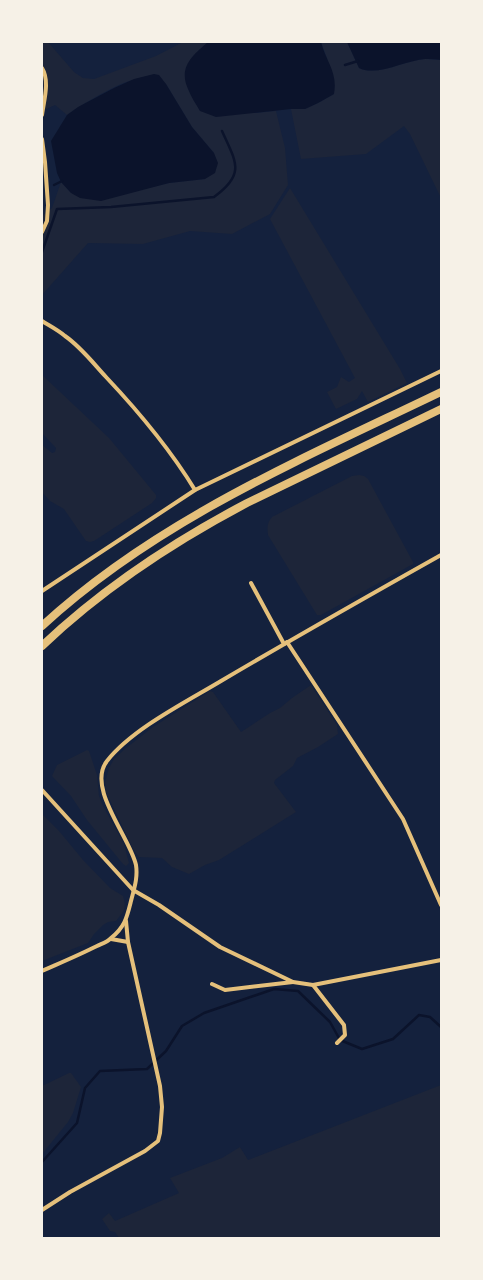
<svg xmlns="http://www.w3.org/2000/svg" width="483" height="1280" font-family="Inter,sans-serif">
<rect width="100%" height="100%" fill="#14213d"/>
<!-- green -->
<g fill="#1d2539">
<path d="M 42,42 L 48,42 L 74,72 L 83,78 L 94,79 L 156,56 L 183,42 L 208,42 L 204,46 L 196,103 L 200,111 L 256,113 L 276,111 L 285,148 L 288,185 L 270,214 L 232,234 L 190,231 L 143,244 L 88,243 L 42,295 L 42,216 L 52,208 L 61,182 L 71,193 L 148,188 L 169,183 L 205,179 L 214,153 L 192,127 L 166,84 C 156,82 145,79 135,80 C 122,80 78,107 67,115 L 55,105 L 42,111 Z"/>
<path d="M 321,42 L 347,42 L 359,68 C 377,77 406,60 425,59 C 430,59 436,60 441,60 L 441,198 L 410,134 L 404,126 L 366,154 L 301,159 L 291,109 L 305,109 L 318,103 L 334,94 L 327,58 Z"/>
<polygon points="290,188 400,369 407,383 368,402 362,391 357,399 336,409 327,392 337,387 341,377 349,382 355,378 270,219"/>
<polygon points="42,375 109,438 156,495 156,498 152,503 94,541 90,542 86,541 64,509 50,501 42,492 42,445 52,453 55,452 56,448 42,433"/>
<path d="M 359,475 L 364,476 L 368,479 L 413,562 L 413,564 L 321,615 L 317,615 L 268,535 C 267,527 267,523 272,517 L 352,476 Z"/>
<polygon points="311,685 337,725 338,734 318,747 297,758 293,766 275,780 274,783 296,812 219,860 205,865 189,874 172,867 162,858 139,857 134,851 106,792 105,782 109,768 114,759 126,748 153,727 210,691 213,692 241,732 270,713 280,708 292,698"/>
<polygon points="87,750 89,751 97,775 99,796 103,806 124,844 129,863 126,866 123,864 87,820 71,796 52,776 57,765"/>
<path d="M 42,814 L 59,831 L 83,860 L 110,888 L 123,896 C 127,909 124,911 116,921 L 108,922 L 103,925 L 94,934 L 88,943 L 42,961 Z"/>
<polygon points="69,1073 71,1073 81,1087 73,1113 68,1122 42,1154 42,1086"/>
<polygon points="441,1085 441,1238 119,1238 115,1232 110,1231 102,1219 109,1213 115,1221 179,1193 170,1178 222,1158 240,1147 248,1160"/>
</g>
<!-- water -->
<g fill="#0b132b">
<path d="M 208,42 L 321,42 C 326,62 338,72 334,94 L 318,103 L 305,109 L 291,109 L 216,117 L 200,111 C 196,104 191,97 188,89 C 178,67 193,55 208,42 Z"/>
<path d="M 347,42 L 441,42 L 441,60 C 436,59 430,59 425,59 C 406,60 377,77 359,68 Z"/>
<polygon points="154,74 159,75 166,84 192,127 214,153 218,163 215,173 205,179 169,183 101,201 80,198 71,193 61,182 57,173 51,141 67,115 78,107 114,88 134,79"/>
</g>
<g fill="none" stroke-linecap="round" stroke-linejoin="round">
<!-- stream -->
<g stroke="#0b132b" stroke-width="2.5">
<polyline points="345,65 358,61"/>
<polyline points="54,185 62,181"/>
<path d="M 42,252 L 57,209 L 111,207 L 214,197 C 246,174 236,162 222,131"/>
<polyline points="42,1162 77,1123 85,1088 100,1071 147,1069 166,1051 182,1026 204,1013 274,989 298,991 330,1022 340,1040 362,1049 393,1039 419,1015 430,1017 441,1027"/>
</g>
<!-- minor -->
<g stroke="#e5c07b" stroke-width="4">
<path d="M 42,68 C 50,81 44,100 42,115"/>
<polyline points="42,139 45,162 48,205 47,221 42,232"/>
<path d="M 42,321 C 50,326 58,330 65,336 C 81,347 93,363 106,377 C 139,412 170,449 195,490"/>
<polyline points="251,583 284,644"/>
<polyline points="42,591 195,490 441,371"/>
<polyline points="287,642 403,819 441,905"/>
<polyline points="42,790 133,890 159,905 220,947 293,982 313,985 441,960"/>
<polyline points="111,939 128,942"/>
<path d="M 42,971 C 60,963 79,955 97,946 C 101,944 108,942 111,938 C 125,927 127,917 131,901 C 134,889 138,878 136,865 C 130,837 86,788 107,761 C 132,729 186,702 221,681 C 294,638 368,596 441,555"/>
<polyline points="212,984 225,990 293,982"/>
<polyline points="313,985 344,1025 345,1035 337,1043"/>
<polyline points="42,1210 70,1192 145,1151 158,1141 160,1133 162,1107 160,1086 128,942 126,921"/>
</g>
<!-- trunk -->
<g stroke="#e5c07b" stroke-width="8">
<path d="M 42,626 C 157,520 302,459 441,392"/>
<path d="M 42,646 C 103,588 173,542 247,503 L 441,409"/>
</g>
</g>
<!-- border -->
<rect width="483" height="1280" fill="none" stroke="#f6f1e7" stroke-width="86"/>
</svg>
